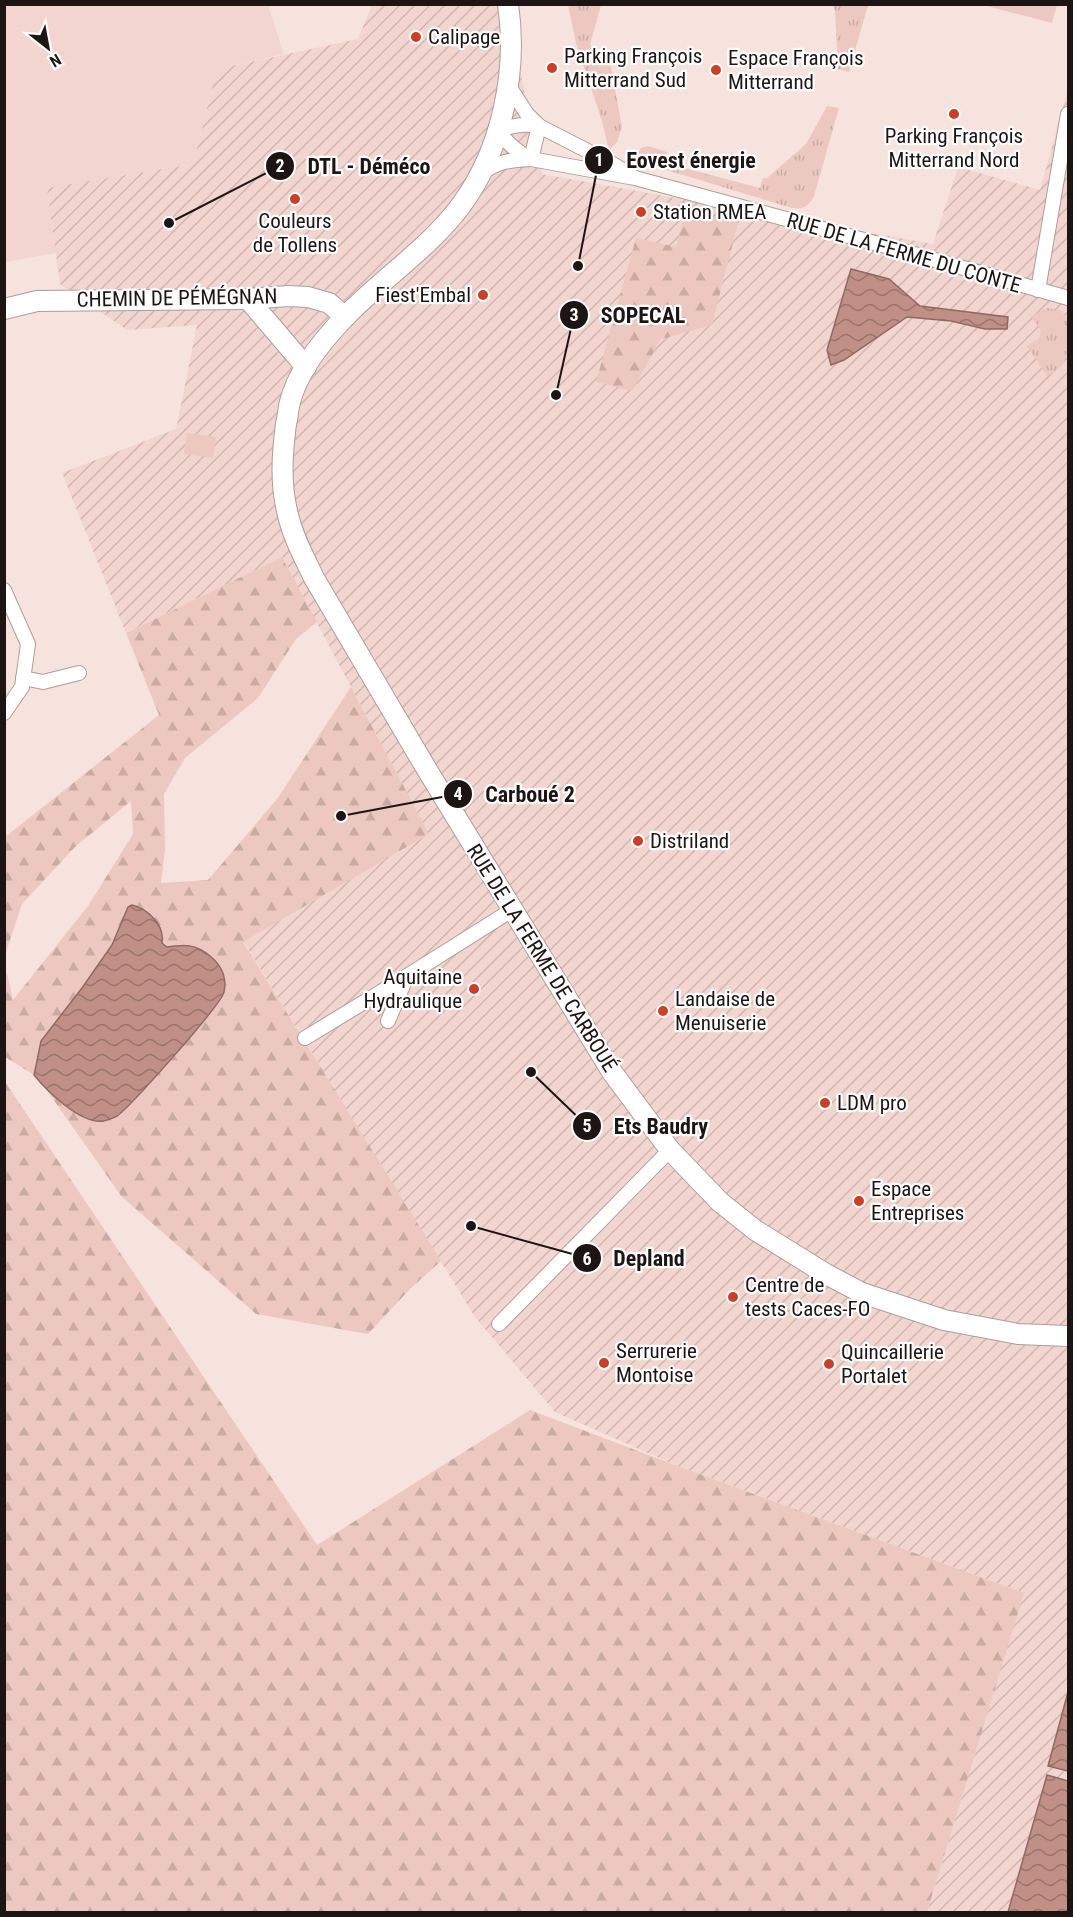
<svg xmlns="http://www.w3.org/2000/svg" width="1073" height="1917" font-family="'Roboto Condensed',sans-serif">
<defs>
<pattern id="industrial-furrows" width="10" height="10" patternUnits="userSpaceOnUse" patternTransform="scale(1.5)"><rect width="10" height="10" fill="#f2d5cf"/><path d="M-1 1l2-2M0 10L10 0M9 11l2-2" fill="none" stroke="#cfb6b1"/></pattern>
<pattern id="grass-tufts" width="24" height="20" patternUnits="userSpaceOnUse" patternTransform="scale(1.5)"><rect width="24" height="20" fill="#ecc8c0"/><path d="M3 7l-1-3M5 7V3M7 7l1-3M15 17l-1-3M17 17v-4M19 17l1-3" fill="none" stroke="#caaba4"/></pattern>
<pattern id="forest-firs" width="22" height="20" patternUnits="userSpaceOnUse" patternTransform="scale(1.5)"><rect width="22" height="20" fill="#ecc8c0"/><path d="M5 1l3.5 6h-7zM16 11l3.5 6h-7z" fill="#caaba4"/></pattern>
<pattern id="water-waves" width="16" height="10" patternUnits="userSpaceOnUse" patternTransform="scale(1.5)"><rect width="16" height="10" fill="#c08f85"/><path d="M0 5q4-4 8 0t8 0" fill="none" stroke="#9b746c"/></pattern>
</defs>
<rect width="100%" height="100%" fill="#f7e3de"/>
<!-- built -->
<polygon fill="#f2d5cf" points="5,5 268,5 284,54 217,69 193,164 48,188 56,253 5,262"/>
<!-- industrial -->
<polygon fill="url(#industrial-furrows)" points="372,5 506,5 542,174 933,244 958,167 1040,190 1068,89 1068,1912 927,1912 985,1721 1019,1591 675,1465 555,1412 475,1317 243,941 429,834 282,557 126,633 62,473 176,429 197,325 127,330 60,284 47,188 193,164 217,69 358,39"/>
<!-- grass -->
<g fill="url(#grass-tufts)">
<polygon points="568,5 601,5 590,45 611,67 622,127 617,142 609,150 602,121 576,43"/>
<polygon points="833,5 868,5 849,72 838,69 835,11"/>
<path d="M 827,106 L 839,108 L 814,196 C 809,206 803,210 792,208 L 663,169 L 637,154 L 641,148 L 648,146 L 667,152 L 665,163 L 760,188 L 763,178 L 767,178 L 806,144 Z"/>
<path d="M 1047,308 C 1051,309 1057,309 1061,311 C 1073,319 1070,354 1062,365 C 1058,371 1053,373 1047,376 L 1027,346 L 1039,339 L 1041,330 L 1031,316 Z"/>
</g>
<!-- forest -->
<g fill="url(#forest-firs)">
<polygon points="686,209 738,223 712,325 661,339 632,391 596,382 636,238 676,247"/>
<polygon points="282,557 317,622 296,639 258,698 185,758 164,794 165,849 161,883 208,880 277,799 351,687 429,834 243,942 441,1261 410,1289 368,1334 256,1314 122,1197 48,1092 86,1119 182,944 168,947 128,907 112,945 36,1058 34,1075 5,1057 5,976 7,973 13,1000 88,906 133,834 131,801 75,847 22,904 5,955 5,837 159,715 126,633"/>
<polygon points="5,1082 317,1545 530,1410 675,1465 1024,1593 927,1912 5,1912"/>
</g>
<!-- garden -->
<g fill="#ecc8c0">
<polygon points="983,5 1057,5 1052,23"/>
<polygon points="187,433 216,437 213,458 184,454"/>
</g>
<!-- water -->
<g fill="url(#water-waves)" stroke="#8f6a63" stroke-width="1.5">
<polygon points="851,269 889,279 920,306 1008,317 1007,329 985,329 951,321 907,317 844,360 831,365 827,350"/>
<path d="M 132,905 C 148,909 165,925 162,943 L 167,947 C 184,944 196,944 210,956 C 221,965 227,977 224,992 C 222,1004 130,1107 117,1116 C 114,1118 107,1120 104,1121 C 81,1125 47,1091 34,1075 L 41,1041 L 82,988 L 112,945 L 128,907 Z"/>
<polygon points="1068,1692 1068,1771 1048,1766"/>
<polygon points="1047,1775 1068,1781 1068,1906 1067,1912 1008,1912"/>
</g>
<g fill="none" stroke-linecap="round" stroke-linejoin="round">
<defs>
<g id="street">
<polyline points="507,83 527,114 539,126"/>
<path d="M 481,174 C 497,161 511,160 531,159 L 539,126"/>
<path d="M 635,178 L 611,163 L 539,126 C 524,123 513,126 498,130 C 508,144 516,151 531,159 L 635,178 L 897,249 L 1068,298"/>
<polyline points="1038,290 1068,114"/>
<polyline points="4,590 28,644 22,687 4,713"/>
<polyline points="23,678 43,682 79,673"/>
<polyline points="388,1021 407,976 512,910"/>
<polyline points="305,1038 407,976"/>
<polyline points="499,1324 670,1150"/>
</g>
<g id="secondary">
<path d="M 508,4 C 518,71 502,149 462,204 C 430,248 381,279 344,318 C 322,341 298,370 290,402 C 288,409 288,417 286,424 C 282,455 280,484 288,515 C 293,537 304,557 314,578 L 426,768 L 612,1072 L 670,1150 L 720,1202 L 755,1230 L 826,1274 L 862,1293 L 944,1320 L 1018,1334 L 1068,1336"/>
<polyline points="248,299 306,367"/>
<polyline points="4,309 37,301 248,299 288,296 308,297 329,303 345,317"/>
</g>
</defs>
<!-- street casing -->
<use href="#street" stroke="#af9c98" stroke-width="16"/>
<!-- secondary casing -->
<use href="#secondary" stroke="#af9c98" stroke-width="22"/>
<!-- street -->
<use href="#street" stroke="#fff" stroke-width="14"/>
<!-- secondary -->
<use href="#secondary" stroke="#fff" stroke-width="20"/>
</g>
<!-- markers -->
<g fill="#cb3f29" stroke="#fff" stroke-width="2">
<circle cx="416" cy="37" r="6"/>
<circle cx="552" cy="68" r="6"/>
<circle cx="716" cy="70" r="6"/>
<circle cx="954" cy="114" r="6"/>
<circle cx="295" cy="199" r="6"/>
<circle cx="641" cy="212" r="6"/>
<circle cx="483" cy="295" r="6"/>
<circle cx="638" cy="841" r="6"/>
<circle cx="474" cy="989" r="6"/>
<circle cx="663" cy="1011" r="6"/>
<circle cx="825" cy="1103" r="6"/>
<circle cx="859" cy="1201" r="6"/>
<circle cx="733" cy="1297" r="6"/>
<circle cx="604" cy="1363" r="6"/>
<circle cx="829" cy="1364" r="6"/>
</g>
<g text-anchor="middle" dominant-baseline="central" stroke-width="4.5" stroke-linejoin="round" paint-order="stroke">
<!-- poi labels -->
<g font-size="21" fill="#1c1514" stroke="#fff" text-anchor="start">
<text x="428" y="37">Calipage</text>
<text x="564" y="56">Parking François<tspan x="564" dy="24">Mitterrand Sud</tspan></text>
<text x="728" y="58">Espace François<tspan x="728" dy="24">Mitterrand</tspan></text>
<text x="954" y="136" text-anchor="middle">Parking François<tspan x="954" dy="24">Mitterrand Nord</tspan></text>
<text x="653" y="212">Station RMEA</text>
<text x="295" y="221" text-anchor="middle">Couleurs<tspan x="295" dy="24">de Tollens</tspan></text>
<text x="471" y="295" text-anchor="end">Fiest'Embal</text>
<text x="650" y="841">Distriland</text>
<text x="462" y="977" text-anchor="end">Aquitaine<tspan x="462" dy="24">Hydraulique</tspan></text>
<text x="675" y="999">Landaise de<tspan x="675" dy="24">Menuiserie</tspan></text>
<text x="837" y="1103">LDM pro</text>
<text x="871" y="1189">Espace<tspan x="871" dy="24">Entreprises</tspan></text>
<text x="745" y="1285">Centre de<tspan x="745" dy="24">tests Caces-FO</tspan></text>
<text x="616" y="1351">Serrurerie<tspan x="616" dy="24">Montoise</tspan></text>
<text x="841" y="1352">Quincaillerie<tspan x="841" dy="24">Portalet</tspan></text>
</g>
<!-- street labels -->
<g font-size="21" fill="#1c1514" stroke="#fff">
<text transform="translate(904 253) rotate(16)">RUE DE LA FERME DU CONTE</text>
<text transform="translate(177 298) rotate(-1)">CHEMIN DE PÉMÉGNAN</text>
<text transform="translate(542 958) rotate(58)">RUE DE LA FERME DE CARBOUÉ</text>
</g>
</g>
<!-- callouts -->
<path fill="none" stroke="#1c1514" stroke-width="2" d="M578 266L599 160M169 223L280 166M556 395L574 315M341 816L458 794M531 1072L587 1126M471 1226L587 1258"/>
<g fill="#1c1514" stroke="#fff" stroke-width="2">
<circle cx="578" cy="266" r="6"/>
<circle cx="169" cy="223" r="6"/>
<circle cx="556" cy="395" r="6"/>
<circle cx="341" cy="816" r="6"/>
<circle cx="531" cy="1072" r="6"/>
<circle cx="471" cy="1226" r="6"/>
<circle cx="599" cy="160" r="15"/>
<circle cx="280" cy="166" r="15"/>
<circle cx="574" cy="315" r="15"/>
<circle cx="458" cy="794" r="15"/>
<circle cx="587" cy="1126" r="15"/>
<circle cx="587" cy="1258" r="15"/>
</g>
<g font-size="18" text-anchor="middle" font-weight="bold" fill="#fff">
<text x="599" y="166">1</text>
<text x="280" y="172">2</text>
<text x="574" y="321">3</text>
<text x="458" y="800">4</text>
<text x="587" y="1132">5</text>
<text x="587" y="1265">6</text>
</g>
<g font-size="22" text-anchor="middle" font-weight="bold" fill="#1c1514" stroke="#fff" stroke-width="4.5" stroke-linejoin="round" paint-order="stroke">
<text x="691" y="168">Eovest énergie</text>
<text x="369" y="174">DTL - Déméco</text>
<text x="643" y="323">SOPECAL</text>
<text x="530" y="802">Carboué 2</text>
<text x="661" y="1134">Ets Baudry</text>
<text x="649" y="1266">Depland</text>
</g>
<!-- border -->
<rect width="1073" height="1917" fill="none" stroke="#1c1514" stroke-width="12"/>
<!-- north arrow -->
<g transform="translate(48 48) rotate(149)" stroke="#ffffff" stroke-width="4.5" paint-order="stroke">
<path d="M0-4.5L10 22L0 15L-10 22Z" fill="#1c1514"/>
<text y="-9" font-size="16" font-weight="bold" text-anchor="middle" fill="#1c1514">N</text>
</g>
</svg>
